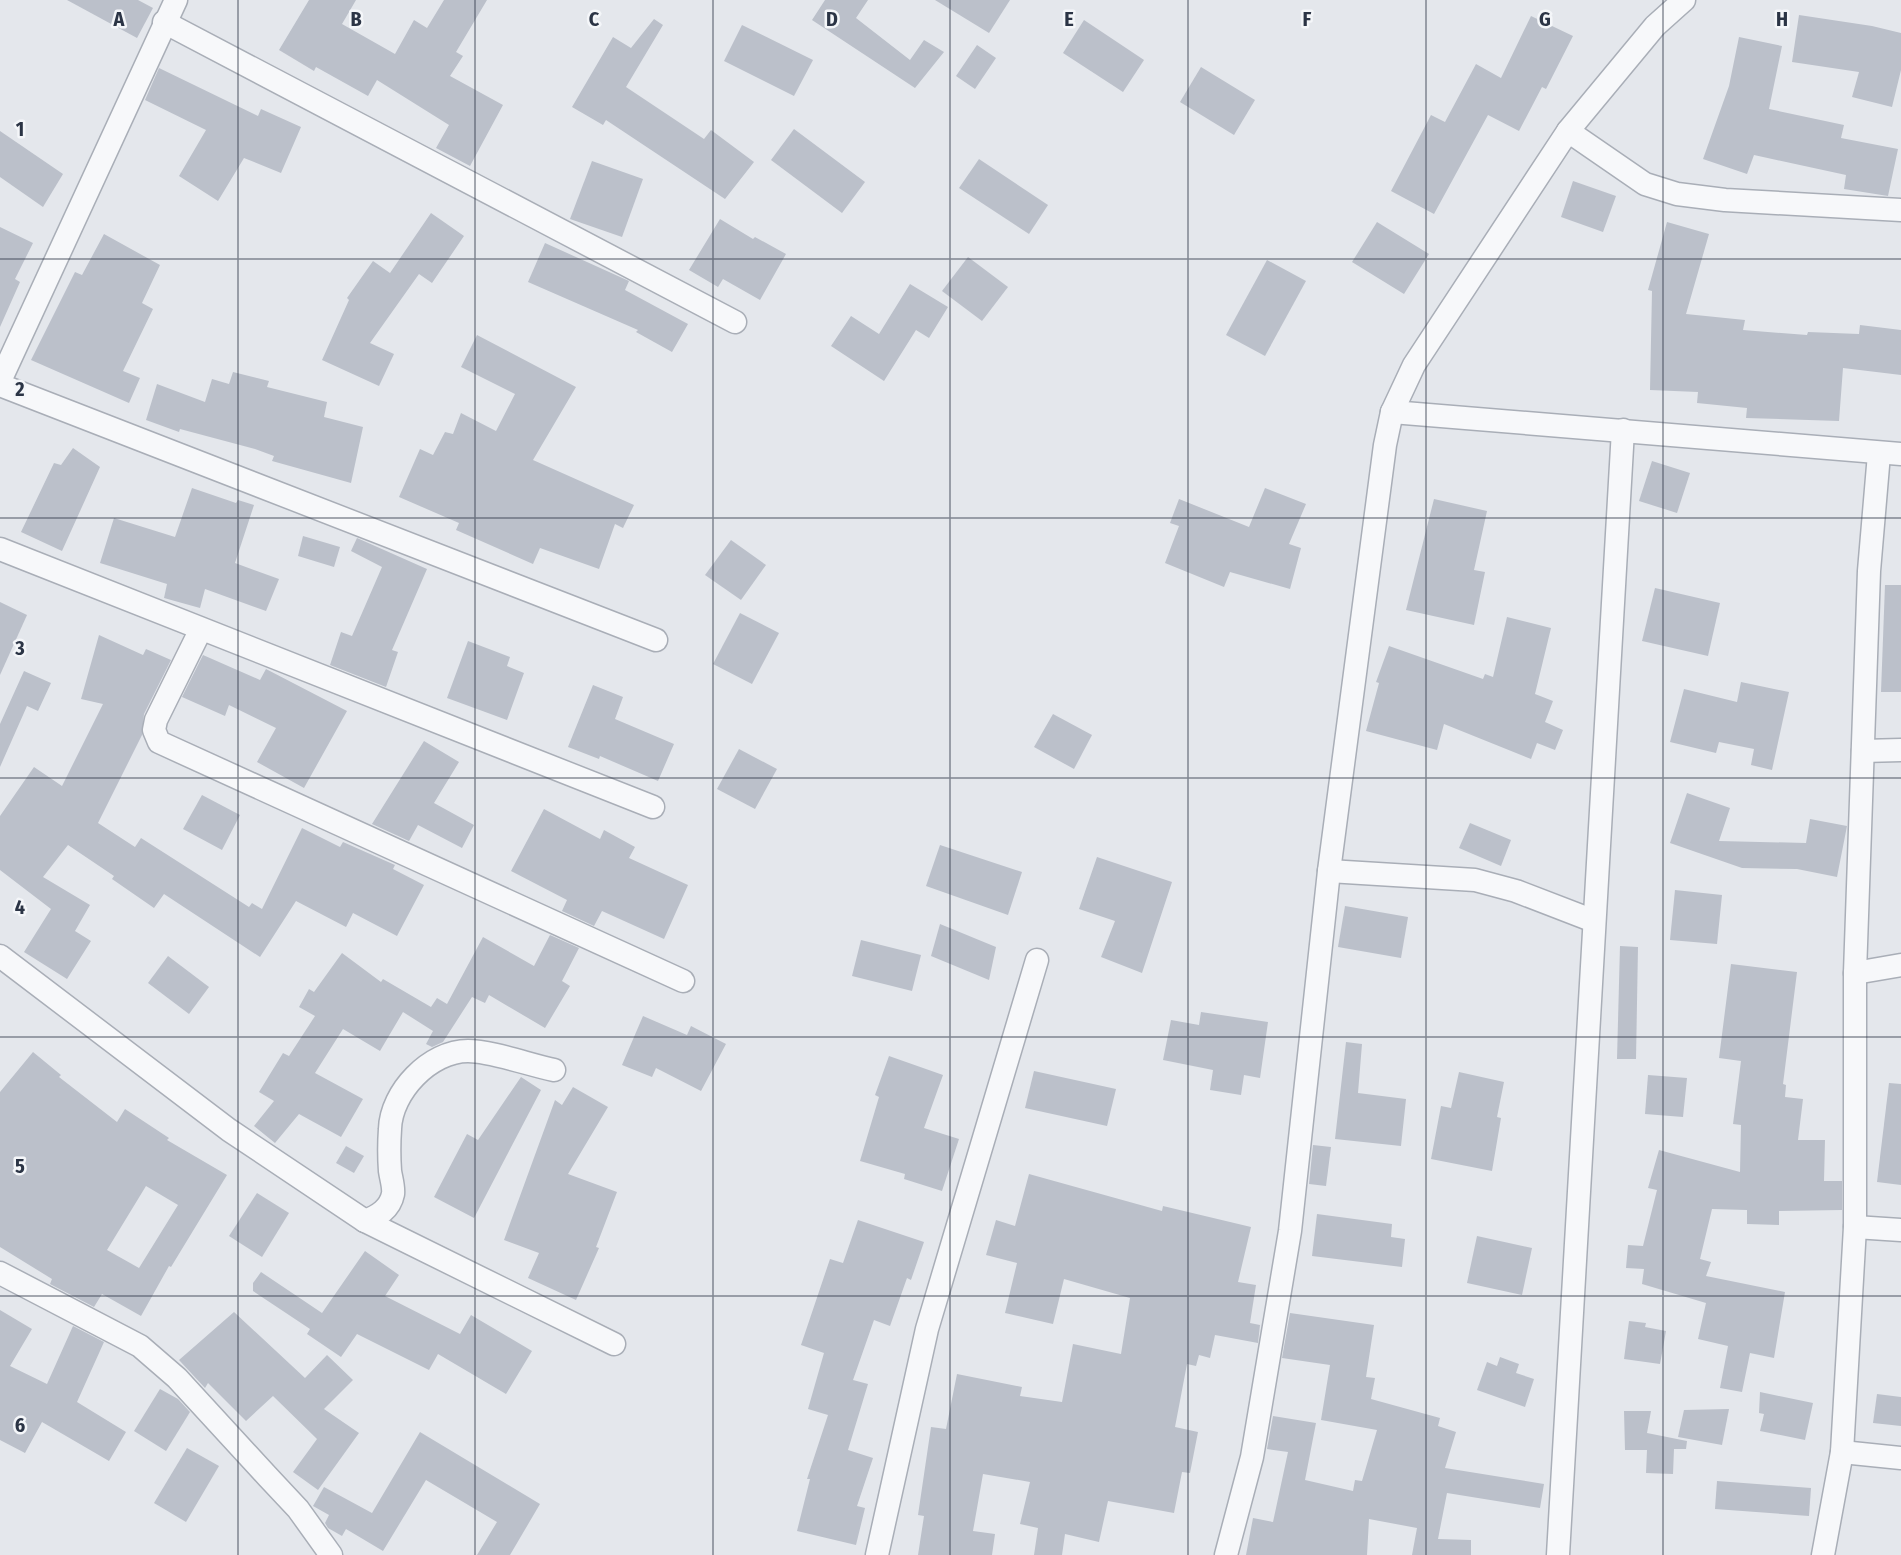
<svg xmlns="http://www.w3.org/2000/svg" width="1901" height="1555" font-family="'Fira Sans Condensed',sans-serif">
<rect width="100%" height="100%" fill="#e4e7ec"/>
<!-- building -->
<g fill="#bbc0ca" fill-rule="evenodd">
<polygon points="67,0 138,0 153,8 137,38"/>
<polygon points="309,0 356,0 342,24 395,54 414,20 427,28 444,0 487,0 456,52 463,56 450,76 503,105 470,166 436,148 449,125 377,80 368,96 316,67 314,71 279,50"/>
<polygon points="825,0 868,0 856,18 910,60 924,40 944,52 915,88 812,20"/>
<polygon points="935,0 1010,0 989,33"/>
<polygon points="1799,15 1872,26 1901,33 1901,70 1892,107 1852,97 1859,72 1792,62"/>
<polygon points="1531,16 1573,36 1546,89 1542,87 1519,131 1488,115 1434,214 1391,191 1431,115 1445,122 1476,64 1501,78"/>
<polygon points="654,19 663,25 626,87 704,139 711,130 754,162 725,199 606,120 603,125 572,107 613,37 631,48"/>
<polygon points="1084,20 1144,60 1123,92 1063,53"/>
<polygon points="742,25 813,60 794,96 724,61"/>
<polygon points="1739,37 1782,46 1769,109 1844,125 1841,138 1898,149 1888,196 1844,189 1846,175 1754,155 1747,174 1703,159 1729,86"/>
<polygon points="977,45 996,58 975,89 956,76"/>
<polygon points="1201,67 1255,100 1234,135 1180,102"/>
<polygon points="159,68 258,116 261,109 301,127 281,173 244,158 218,201 179,176 206,130 145,100"/>
<polygon points="794,129 865,182 842,213 771,160"/>
<polygon points="0,131 63,174 43,207 0,177"/>
<polygon points="979,159 1048,205 1029,234 959,188"/>
<polygon points="592,161 643,179 622,237 570,219"/>
<polygon points="1573,181 1616,196 1603,232 1561,217"/>
<polygon points="431,213 464,236 432,283 419,274 370,343 394,354 379,386 322,360 349,300 347,298 373,261 390,273"/>
<polygon points="720,219 753,239 755,237 786,254 760,300 723,279 718,287 689,270"/>
<polygon points="1377,222 1429,254 1404,294 1352,262"/>
<polygon points="1667,222 1709,234 1686,314 1745,320 1743,330 1807,335 1808,332 1859,334 1860,325 1901,330 1901,375 1843,368 1839,421 1746,418 1747,408 1697,403 1698,392 1650,390 1652,291 1648,290"/>
<polygon points="0,227 33,243 15,279 20,282 0,327"/>
<polygon points="104,234 160,265 142,303 153,309 123,371 140,378 129,403 31,360 75,272 82,275"/>
<polygon points="545,243 629,281 625,290 688,324 672,352 636,332 638,330 528,282"/>
<polygon points="968,257 1008,287 982,321 942,291"/>
<polygon points="1267,260 1306,281 1265,356 1226,335"/>
<polygon points="910,284 948,307 929,338 916,330 884,381 831,346 851,316 879,334"/>
<polygon points="477,335 576,387 533,460 634,505 623,528 615,524 599,569 540,548 533,564 456,530 459,523 399,497 420,449 433,455 445,432 453,434 461,413 496,431 515,394 461,367"/>
<polygon points="233,372 269,381 267,387 327,402 324,417 363,427 351,483 272,461 274,456 255,449 180,429 179,432 146,420 157,384 205,402 212,379 229,384"/>
<polygon points="73,448 100,467 62,551 21,532 54,463 61,465"/>
<polygon points="1652,461 1690,473 1677,513 1639,501"/>
<polygon points="192,488 236,503 238,500 254,505 235,563 279,579 266,611 205,589 200,608 164,598 167,584 100,563 114,518 175,537"/>
<polygon points="1265,488 1306,504 1289,544 1301,548 1290,589 1230,572 1224,587 1165,563 1179,526 1170,523 1179,499 1249,527"/>
<polygon points="1434,499 1487,511 1474,570 1485,572 1474,625 1406,610"/>
<polygon points="303,536 340,547 334,567 298,556"/>
<polygon points="357,538 427,569 392,650 398,652 386,687 330,665 341,632 352,636 382,567 351,551"/>
<polygon points="731,540 766,565 741,600 705,575"/>
<polygon points="1885,585 1901,585 1901,692 1881,692"/>
<polygon points="1655,588 1720,603 1708,656 1642,641"/>
<polygon points="0,602 27,615 0,675"/>
<polygon points="740,613 779,633 752,684 713,664"/>
<polygon points="1507,617 1551,628 1535,694 1553,701 1545,722 1563,730 1555,750 1537,743 1531,759 1444,724 1437,750 1366,731 1379,683 1376,682 1389,646 1483,679 1485,674 1493,677"/>
<polygon points="99,635 143,655 146,649 171,660 144,714 142,735 98,823 135,847 141,838 249,907 252,903 262,909 302,828 340,847 343,842 395,865 393,869 424,885 397,936 353,913 346,927 296,901 260,957 164,894 154,908 112,879 114,876 68,845 43,877 90,905 75,931 91,941 67,979 24,952 51,909 0,870 0,816 34,767 62,786 103,704 81,699"/>
<polygon points="468,641 510,657 507,666 524,673 507,720 447,698"/>
<polygon points="203,655 260,680 266,669 347,711 304,788 257,762 276,728 229,705 225,716 182,697"/>
<polygon points="24,671 51,683 38,711 27,706 0,767 0,724"/>
<polygon points="1741,682 1789,692 1772,770 1751,765 1754,749 1719,742 1716,753 1670,742 1684,689 1737,702"/>
<polygon points="593,685 623,697 615,719 674,744 658,781 600,756 599,759 568,747"/>
<polygon points="1053,714 1092,735 1074,769 1034,747"/>
<polygon points="424,741 459,762 434,803 474,825 462,848 418,825 409,841 372,824"/>
<polygon points="739,749 777,769 755,809 717,789"/>
<polygon points="1687,793 1730,808 1719,841 1806,843 1810,819 1847,826 1837,877 1797,869 1742,868 1670,843"/>
<polygon points="202,795 240,815 222,850 183,829"/>
<polygon points="544,809 600,839 604,830 635,847 629,858 688,885 664,939 602,911 594,926 562,911 567,900 511,871"/>
<polygon points="1470,823 1511,840 1501,866 1459,848"/>
<polygon points="940,845 1022,872 1008,915 926,886"/>
<polygon points="1097,857 1172,882 1142,973 1101,957 1115,921 1079,909"/>
<polygon points="1675,890 1722,895 1717,944 1670,940"/>
<polygon points="1345,906 1408,917 1401,958 1338,947"/>
<polygon points="940,924 996,947 989,980 931,956"/>
<polygon points="550,935 579,948 562,981 570,986 545,1028 489,995 485,1003 472,997 443,1042 432,1047 426,1044 433,1031 403,1012 380,1051 343,1029 315,1073 363,1099 341,1137 299,1114 275,1143 254,1126 274,1101 259,1092 283,1053 289,1056 315,1016 299,1007 309,989 314,992 342,953 381,982 383,979 431,1007 437,998 447,1004 483,937 534,966"/>
<polygon points="861,940 921,955 912,991 852,976"/>
<polygon points="1620,946 1638,947 1636,1059 1617,1059"/>
<polygon points="168,956 209,987 189,1014 148,983"/>
<polygon points="1731,964 1797,972 1783,1084 1786,1085 1785,1097 1803,1099 1798,1140 1825,1140 1824,1181 1842,1181 1842,1210 1779,1211 1779,1225 1747,1224 1747,1210 1712,1209 1700,1259 1711,1262 1706,1276 1785,1292 1774,1358 1750,1353 1742,1392 1720,1388 1728,1346 1698,1339 1706,1303 1642,1284 1644,1269 1626,1268 1628,1245 1643,1246 1657,1190 1648,1188 1659,1150 1740,1172 1741,1125 1733,1124 1741,1061 1719,1058"/>
<polygon points="1201,1012 1268,1022 1260,1078 1244,1075 1241,1095 1210,1090 1213,1070 1163,1060 1171,1020 1199,1025"/>
<polygon points="643,1016 687,1035 691,1026 726,1044 701,1091 656,1068 652,1077 622,1065"/>
<polygon points="1346,1042 1362,1044 1358,1093 1406,1099 1401,1146 1335,1139"/>
<path d="M 33,1052 L 61,1075 L 59,1077 L 117,1122 L 125,1109 L 169,1138 L 167,1140 L 227,1175 L 171,1267 L 169,1266 L 141,1316 L 102,1294 L 94,1307 L 50,1284 L 52,1279 L 0,1247 L 0,1092 ZM 146,1186 L 178,1205 L 139,1268 L 107,1250 Z"/>
<polygon points="889,1056 943,1075 924,1128 959,1139 942,1191 904,1179 905,1174 860,1161 879,1097 875,1095"/>
<polygon points="1034,1071 1116,1089 1107,1126 1025,1108"/>
<polygon points="1459,1072 1504,1082 1497,1117 1501,1118 1492,1171 1431,1159 1441,1106 1451,1108"/>
<polygon points="1648,1075 1687,1078 1683,1117 1645,1114"/>
<polygon points="521,1077 541,1090 474,1218 434,1197 467,1134 478,1140"/>
<polygon points="1889,1083 1901,1084 1901,1185 1877,1182"/>
<polygon points="573,1087 608,1107 568,1174 617,1192 596,1247 599,1248 576,1300 528,1278 539,1253 504,1240 555,1100 562,1105"/>
<polygon points="1313,1145 1331,1147 1326,1186 1309,1184"/>
<polygon points="346,1146 364,1156 354,1173 336,1163"/>
<polygon points="1029,1174 1162,1211 1163,1206 1251,1227 1238,1282 1256,1285 1250,1323 1260,1325 1258,1343 1215,1335 1210,1358 1199,1355 1196,1366 1187,1364 1175,1427 1198,1432 1190,1473 1182,1472 1174,1513 1108,1501 1099,1542 1065,1534 1062,1555 1034,1555 1038,1528 1020,1524 1030,1482 983,1474 973,1531 995,1534 992,1555 918,1555 924,1516 918,1515 931,1427 946,1429 957,1374 1022,1387 1020,1396 1062,1402 1073,1344 1121,1354 1130,1298 1064,1279 1053,1324 1005,1313 1017,1263 986,1255 996,1220 1015,1226"/>
<polygon points="257,1193 289,1213 262,1257 229,1236"/>
<polygon points="1317,1214 1392,1224 1391,1237 1405,1239 1402,1267 1312,1256"/>
<polygon points="858,1220 924,1242 911,1280 907,1278 890,1326 874,1320 853,1380 868,1384 848,1450 873,1458 857,1506 865,1508 856,1545 797,1531 810,1479 807,1479 828,1415 808,1409 824,1353 801,1345 830,1259 843,1263"/>
<polygon points="1477,1236 1532,1248 1522,1295 1467,1283"/>
<polygon points="365,1251 399,1275 385,1296 460,1334 471,1315 532,1351 506,1394 438,1354 429,1370 357,1334 341,1357 307,1334 310,1329 253,1291 253,1283 261,1272 322,1313"/>
<polygon points="0,1310 32,1329 10,1366 47,1384 73,1326 104,1342 77,1402 126,1432 109,1461 42,1422 25,1453 0,1440"/>
<polygon points="234,1312 305,1378 327,1355 353,1380 324,1409 359,1433 318,1490 293,1472 317,1439 273,1396 246,1421 208,1383 205,1388 179,1360"/>
<polygon points="1290,1313 1374,1325 1366,1377 1375,1378 1371,1399 1440,1418 1438,1426 1456,1432 1445,1468 1544,1484 1540,1508 1447,1493 1438,1539 1471,1540 1471,1555 1412,1555 1417,1528 1369,1519 1367,1555 1246,1555 1253,1518 1273,1522 1288,1452 1267,1449 1273,1416 1316,1423 1305,1480 1353,1491 1355,1480 1362,1481 1377,1430 1321,1420 1330,1365 1282,1358"/>
<polygon points="1629,1321 1646,1323 1645,1327 1666,1331 1660,1364 1624,1359"/>
<polygon points="1500,1357 1519,1364 1516,1373 1534,1379 1525,1407 1477,1390 1487,1362 1497,1366"/>
<polygon points="160,1389 178,1399 190,1412 166,1451 134,1431"/>
<polygon points="1760,1392 1813,1403 1805,1440 1760,1431 1764,1414 1759,1413"/>
<polygon points="1877,1394 1901,1397 1901,1426 1873,1423"/>
<polygon points="1729,1409 1722,1445 1678,1437 1684,1410"/>
<polygon points="1624,1411 1651,1411 1647,1433 1687,1441 1686,1449 1674,1449 1673,1474 1646,1473 1647,1450 1625,1450"/>
<polygon points="420,1432 540,1504 510,1555 477,1555 497,1522 426,1480 383,1551 346,1529 342,1536 328,1528 325,1523 329,1515 313,1506 324,1487 372,1513"/>
<polygon points="187,1448 219,1466 186,1522 154,1503"/>
<polygon points="1717,1481 1811,1488 1809,1516 1715,1509"/>
</g>
<g fill="none" stroke-linecap="round" stroke-linejoin="round">
<defs>
<g id="minor">
<polyline points="164,22 735,322"/>
<polyline points="1568,131 1645,184 1677,194 1725,200 1901,210"/>
<polyline points="0,381 176,0"/>
<polyline points="0,385 656,640"/>
<polyline points="1392,412 1901,454"/>
<polyline points="0,549 653,807"/>
<polyline points="201,629 156,720 154,730 159,742 683,981"/>
<polyline points="1863,751 1901,750"/>
<polyline points="1329,871 1475,880 1516,891 1594,921"/>
<polyline points="0,956 229,1130 365,1221 614,1344"/>
<polyline points="1855,973 1901,965"/>
<path d="M 365,1221 C 378,1216 390,1209 393,1194 C 394,1187 391,1178 390,1171 C 389,1157 389,1143 390,1129 C 391,1092 430,1051 468,1051 C 491,1051 530,1065 554,1070"/>
<polyline points="1855,1227 1901,1230"/>
<polyline points="0,1273 140,1346 177,1378 268,1477 298,1509 331,1555"/>
<polyline points="1842,1452 1901,1458"/>
<polyline points="877,1555 927,1329 1037,960"/>
<polyline points="1226,1555 1252,1457 1290,1231 1329,871 1385,445 1392,412 1414,365 1568,131 1655,26 1684,0"/>
<polyline points="1558,1555 1623,430"/>
<polyline points="1823,1555 1842,1452 1855,1227 1855,973 1869,571 1879,454"/>
</g>
</defs>
<!-- minor casing -->
<use href="#minor" stroke="#a9aeb7" stroke-width="25"/>
<!-- minor -->
<use href="#minor" stroke="#f7f8fa" stroke-width="22"/>
</g>
<!-- grid -->
<path fill="none" stroke="#2b3445" stroke-width="1.5" stroke-opacity="0.55" d="M 238,0 L 238,1555M 475,0 L 475,1555M 713,0 L 713,1555M 950,0 L 950,1555M 1188,0 L 1188,1555M 1426,0 L 1426,1555M 1663,0 L 1663,1555M 0,259 L 1901,259M 0,518 L 1901,518M 0,778 L 1901,778M 0,1037 L 1901,1037M 0,1296 L 1901,1296"/>
<g font-size="20" text-anchor="middle" font-weight="bold" fill="#2b3445" stroke="#f4f6f9" stroke-width="5" stroke-linejoin="round" paint-order="stroke">
<text x="119" y="26">A</text>
<text x="356" y="26">B</text>
<text x="594" y="26">C</text>
<text x="832" y="26">D</text>
<text x="1069" y="26">E</text>
<text x="1307" y="26">F</text>
<text x="1545" y="26">G</text>
<text x="1782" y="26">H</text>
<text x="20" y="136">1</text>
<text x="20" y="396">2</text>
<text x="20" y="655">3</text>
<text x="20" y="914">4</text>
<text x="20" y="1173">5</text>
<text x="20" y="1432">6</text>
</g>
</svg>
